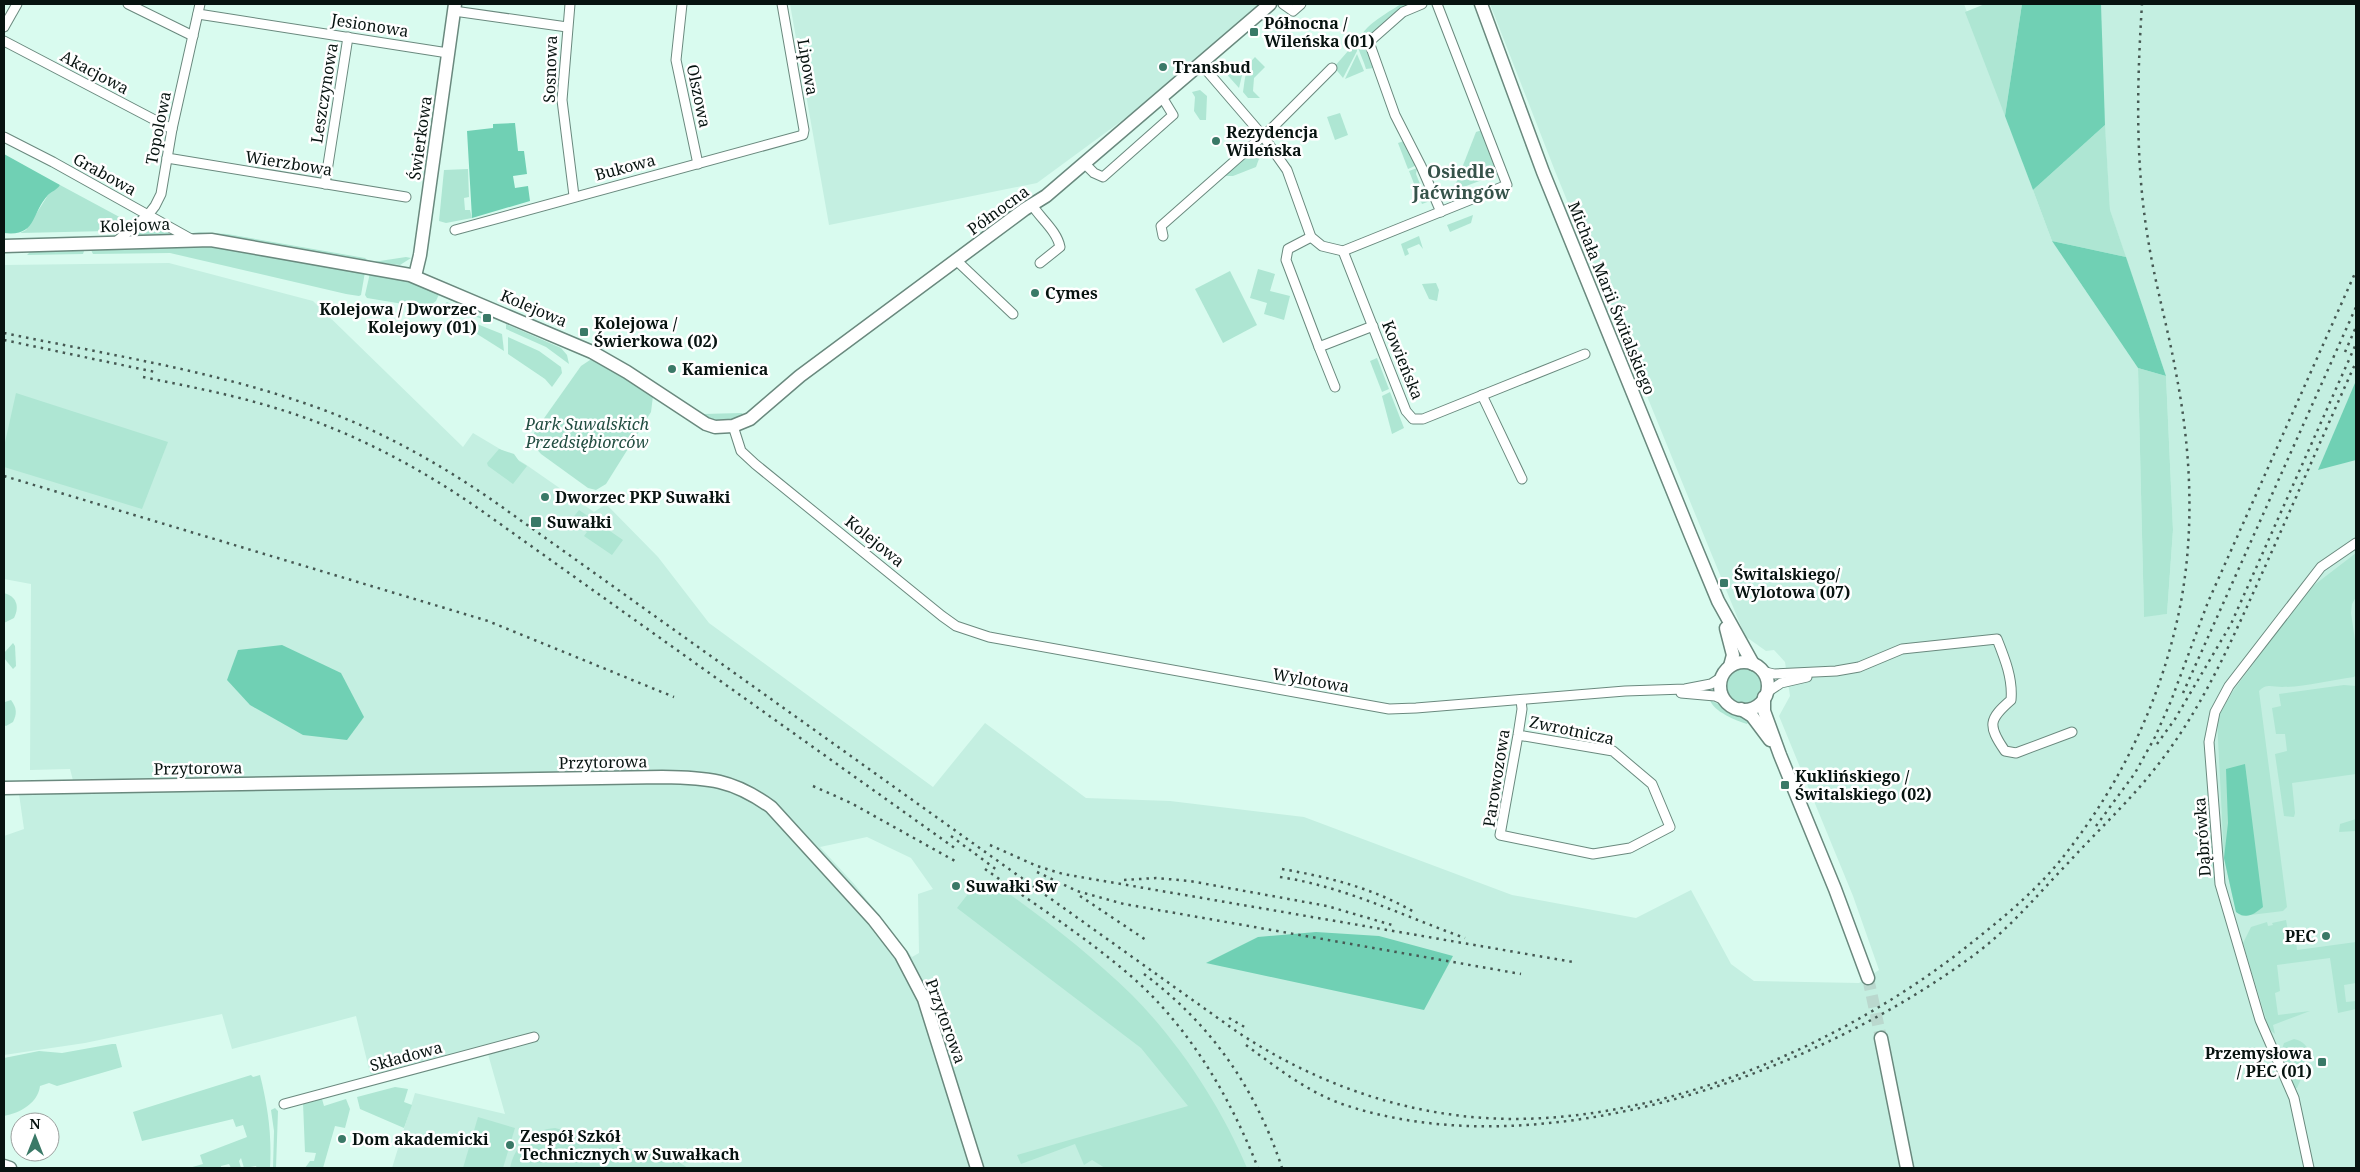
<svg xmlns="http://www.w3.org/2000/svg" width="2360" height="1172" font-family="'Noto Serif',serif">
<rect width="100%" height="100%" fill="#d9fbef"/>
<!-- built -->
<g fill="#c4efe1" fill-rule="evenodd">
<polygon points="790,4 1281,4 1037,183 829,225"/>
<path d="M 1490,4 L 1964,4 L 2052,241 L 2138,368 L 2144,616 L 2167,614 L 2173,530 L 2166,376 L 2110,211 L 2102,82 L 2101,4 L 2356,4 L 2356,1168 L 392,1168 L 415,1093 L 505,1114 L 486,1047 L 371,1077 L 356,1016 L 232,1049 L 222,1014 L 85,1043 L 4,1055 L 4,836 L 24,829 L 19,794 L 76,792 L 70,769 L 30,770 L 31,584 L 4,579 L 4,265 L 169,263 L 313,301 L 463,447 L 473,433 L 525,464 L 594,512 L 606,504 L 658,557 L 709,623 L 933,787 L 985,723 L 1086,798 L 1170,801 L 1304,817 L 1512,895 L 1636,918 L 1691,890 L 1731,964 L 1754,981 L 1859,983 L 1879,970 L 1853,896 L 1779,716 L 1790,696 L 1785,662 L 1774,650 L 1766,651 L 1745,636 L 1555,171 ZM 867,837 L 911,858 L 933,889 L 918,894 L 919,953 L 912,957 L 855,885 L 820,847 Z"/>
</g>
<!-- green -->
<g fill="#aee6d3">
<path d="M 1401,4 L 1422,4 L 1373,35 L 1364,45 L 1374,68 L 1366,69 C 1364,62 1360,54 1358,47 C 1356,29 1389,12 1401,4 Z"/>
<polygon points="1985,4 2022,4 2005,116 1965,12"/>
<polygon points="1356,42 1357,51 1343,78 1334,67"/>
<polygon points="1357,54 1364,71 1345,79"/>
<path d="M 1255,57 L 1265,67 L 1254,78 L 1253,91 L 1260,98 L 1248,98 L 1243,92 C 1245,80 1245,66 1255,57 Z"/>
<polygon points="1226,62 1239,64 1244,67 1239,88 1222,69"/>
<polygon points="1200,90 1207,96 1206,120 1200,120 1194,111 1195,97 1192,92"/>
<polygon points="1340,113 1348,135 1335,140 1327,117"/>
<polygon points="2105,125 2110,210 2126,257 2052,241 2033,190"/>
<polygon points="1482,130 1498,174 1453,191 1476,132"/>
<polygon points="1404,141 1417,165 1408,169 1398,143"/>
<polygon points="1253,148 1260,156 1256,167 1233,176 1222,176"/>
<polygon points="1417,168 1416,174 1426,199 1430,201 1422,204 1409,171"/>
<polygon points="468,169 469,197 464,198 465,210 470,210 472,218 446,223 439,221 444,170"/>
<polygon points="60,185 125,220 115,229 108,231 20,233 26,230 48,195"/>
<polygon points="1473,215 1471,223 1450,232 1447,225"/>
<path d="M 142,226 C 152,231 162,228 171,234 L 131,236 Z"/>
<polygon points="193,232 227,234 365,258 367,260"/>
<polygon points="1419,236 1423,249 1419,244 1407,249 1409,254 1405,256 1401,244"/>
<polygon points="214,246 365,272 361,295 359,296 346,294 170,253 93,254 90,248"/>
<polygon points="85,248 83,254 27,255 31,251"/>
<polygon points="406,257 411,258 400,265 373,262"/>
<polygon points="1258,269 1275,274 1270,291 1290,296 1284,320 1264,314 1267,303 1250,298"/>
<polygon points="1230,271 1257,325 1223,343 1195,289"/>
<polygon points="370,273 400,278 440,292 436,301 427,308 367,298 365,295"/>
<polygon points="1436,283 1439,290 1437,301 1429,299 1422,284"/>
<polygon points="447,302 486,319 485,320 474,316 443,311 442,306"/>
<polygon points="459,320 472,322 502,334 504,351 458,322"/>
<polygon points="506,324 561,348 567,355 569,364 546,347 506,329"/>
<polygon points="508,337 539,351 561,367 562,373 552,387 545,379 508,354"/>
<path d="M 593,358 L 653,396 L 651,412 L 606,484 L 596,490 L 588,488 L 541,454 C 534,447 531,440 535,431 L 581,366 Z"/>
<polygon points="1377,358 1389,389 1382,392 1370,361"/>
<polygon points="2138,368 2166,376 2173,530 2167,614 2144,617"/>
<polygon points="1390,392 1404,428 1392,434 1382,396"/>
<polygon points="16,393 168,442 142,509 4,467 4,447"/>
<path d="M 742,413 L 745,416 C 731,420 715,425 702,414 Z"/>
<polygon points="499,449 514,454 519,461 527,466 513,484 488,466 487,463"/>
<polygon points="579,510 623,540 612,555 584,536 587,532 573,522 570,526 568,524"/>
<path d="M 2356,553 L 2356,597 L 2352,604 L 2351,613 L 2356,647 L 2356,675 L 2354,677 C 2330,680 2305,687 2282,687 C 2273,687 2266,683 2259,691 L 2287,907 L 2283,911 L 2242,916 L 2236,912 L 2224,858 L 2217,719 L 2233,691 L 2309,589 Z"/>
<path d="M 4,593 C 16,596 20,606 14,618 L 4,623 Z"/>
<polygon points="13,643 15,646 16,666 13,669 4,658 4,653"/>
<circle cx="1744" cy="686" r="17"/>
<polygon points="2344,685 2356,686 2356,774 2292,783 2295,813 2294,817 2284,816 2275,754 2287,751 2285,734 2276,734 2272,708 2281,706 2279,694"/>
<path d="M 11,700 C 17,708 17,714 13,722 L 6,726 L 4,725 L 5,702 Z"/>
<path d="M 1710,700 L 1750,720 L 1747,724 C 1736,721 1713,711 1710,700 Z"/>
<polygon points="2356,819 2356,831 2339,832 2340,824"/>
<path d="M 991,881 C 1040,915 1089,953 1132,995 C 1179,1042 1222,1108 1247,1168 L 1105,1168 L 1092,1160 L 1084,1165 L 1075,1144 L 1021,1164 L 1017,1155 L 1188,1106 L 1141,1048 L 957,908 L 971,890 Z"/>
<polygon points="2286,920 2288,931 2295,931 2297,950 2356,942 2356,983 2344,985 2346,1002 2356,1001 2356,1009 2338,1013 2330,958 2277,965 2280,991 2275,993 2278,1015 2310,1011 2273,1025 2275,1034 2269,1029 2243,943 2251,927 2267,922 2268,926 2273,925 2272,923"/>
<path d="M 2294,1039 C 2304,1041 2308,1047 2311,1056 L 2297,1088 L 2294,1088 L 2280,1055 L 2284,1043 Z"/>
<path d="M 112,1044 L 116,1044 L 122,1067 L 57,1086 L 49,1083 L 40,1086 C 38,1103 20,1113 4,1116 L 4,1058 L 39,1051 L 62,1053 Z"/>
<path d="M 251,1075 L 253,1077 L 260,1075 C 268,1107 272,1136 270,1168 L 257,1168 L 256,1166 L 244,1168 L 241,1158 L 239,1161 L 241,1168 L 231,1168 L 229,1164 L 221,1166 L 221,1168 L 189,1168 L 203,1164 L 200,1155 L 247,1137 L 243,1125 L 236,1127 L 233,1119 L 142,1141 L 133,1112 Z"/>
<polygon points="395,1087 408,1089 404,1102 412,1105 404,1128 360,1109 357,1097"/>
<polygon points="322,1099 324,1106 346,1099 350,1109 345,1128 335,1126 323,1168 305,1168 310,1161 314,1161 316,1153 305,1152 303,1103"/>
<polygon points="275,1108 278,1111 276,1168 273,1168 274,1131 271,1110"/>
<polygon points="478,1117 515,1128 503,1168 463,1168"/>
<path d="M 555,1128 L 677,1161 L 688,1168 L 510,1168 C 515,1144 531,1130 555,1128 Z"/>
</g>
<!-- forest -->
<g fill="#70d0b4">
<polygon points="2022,4 2101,4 2105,125 2033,190 2005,116"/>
<polygon points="515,123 518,151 524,151 527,174 513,176 515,188 528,186 530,201 472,218 467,131 493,128 493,124"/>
<path d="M 4,154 L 60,185 C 57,190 52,191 48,195 C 31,213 37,237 4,233 Z"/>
<polygon points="2052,241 2126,257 2166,376 2138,368"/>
<polygon points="2355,383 2356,460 2318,470"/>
<polygon points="282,645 341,673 364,717 347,740 303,735 250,705 227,680 238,650"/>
<path d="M 2245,764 L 2263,907 C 2254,914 2247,920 2236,912 L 2224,858 L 2228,823 L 2226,769 Z"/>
<polygon points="1316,932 1379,936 1453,956 1424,1010 1206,963 1258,937"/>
</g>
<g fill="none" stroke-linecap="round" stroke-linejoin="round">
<!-- secondary-tunnel -->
<polyline stroke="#bad8ce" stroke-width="12" stroke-dasharray="12 6" stroke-linecap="butt" points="1868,978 1881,1038"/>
<defs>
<g id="street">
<polyline points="128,4 193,36"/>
<polyline points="570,4 562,100 574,196"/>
<polyline points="682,4 676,60 698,164"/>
<polyline points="1283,4 1293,11 1301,4"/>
<polyline points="1422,4 1403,12 1369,42 1395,115 1421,166 1441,212"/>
<polyline points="454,11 567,27"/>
<polyline points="198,14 448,53"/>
<polyline points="4,27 17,4"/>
<polyline points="4,41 172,129"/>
<polyline points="1201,64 1263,136 1287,170 1311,237 1322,246 1343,251 1507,185 1437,4"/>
<polyline points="4,137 53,162 191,239"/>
<polyline points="167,158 406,197"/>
<polyline points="1085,164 1094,173 1103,177 1173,115 1162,97"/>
<polyline points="325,184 348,37"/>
<path d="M 1032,205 C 1041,219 1057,231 1060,247 L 1040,263"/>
<polyline points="455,230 803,135 804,130 782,4"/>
<polyline points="1163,236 1161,226 1272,128 1332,68"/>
<polyline points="1311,237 1288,249 1286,260 1319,347"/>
<polyline points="117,241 148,215 155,206 161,194 172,129 200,4"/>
<polyline points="1343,251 1406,411 1413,419 1423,419 1585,354"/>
<polyline points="957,261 1013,314"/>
<polyline points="1335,387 1319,347 1373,326"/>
<polyline points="1482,395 1522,479"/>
<polyline points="733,426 741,451 755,464 942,616 956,626 989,637 1389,709 1416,708 1625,691 1685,689 1711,684 1722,677"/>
<path d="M 1761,671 L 1774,674 L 1836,671 L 1859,667 L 1902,649 L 1997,639 C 2005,659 2013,679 2011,700 C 1989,719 1987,725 2005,751 L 2016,753 L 2072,732"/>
<polyline points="1681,693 1715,696 1724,700"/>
<polyline points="1766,693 1781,683 1807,677"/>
<polyline points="1518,735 1613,751 1652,784 1670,827 1630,848 1593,854 1500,835 1518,735 1522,709 1521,700"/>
<polyline points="284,1104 534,1037"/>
<polyline points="2309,1168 2294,1098 2260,1020 2220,884 2209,742 2215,712 2229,686 2321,567 2356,543"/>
</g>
<g id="secondary">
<polyline points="1481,4 1543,172 1691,536 1718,601 1753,664"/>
<polyline points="4,246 211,240 410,275 592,352 627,372 706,424 715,427 733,426 750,419 800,376 1025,209 1046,196 1270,4"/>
<polyline points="415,276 420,255 455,4"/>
<polyline points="1726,628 1733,655 1730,666"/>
<circle cx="1744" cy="686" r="24"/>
<polyline points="1764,697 1764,711 1780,755 1835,889 1868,978"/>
<polyline points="1741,709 1752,716 1770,740"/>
<path d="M 4,788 L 662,777 C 709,778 732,779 771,807 L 874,920 L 901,955 L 924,999 L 977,1168"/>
<polyline points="1881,1038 1907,1168"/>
<polyline points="4,1166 10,1168"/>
</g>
</defs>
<!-- street casing -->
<use href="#street" stroke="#6a897e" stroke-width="11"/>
<!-- secondary casing -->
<use href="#secondary" stroke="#6a897e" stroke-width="15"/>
<!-- street -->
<use href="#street" stroke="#fff" stroke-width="9"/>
<!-- secondary -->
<use href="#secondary" stroke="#fff" stroke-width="12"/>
<!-- rail -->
<g stroke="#465953" stroke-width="2.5" stroke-dasharray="2.5 5" stroke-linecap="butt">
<path d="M 4,333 C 105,354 209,370 307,404 C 374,427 436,461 495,502 L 1236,1031 C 1306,1078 1387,1109 1472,1117 C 1644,1133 1844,1047 1975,940 C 2008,914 2041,886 2067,852 C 2123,780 2162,697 2180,607 C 2195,530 2191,450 2176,373 C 2168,328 2155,284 2148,239 C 2135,162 2137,82 2142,4"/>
<polyline points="4,340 155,372"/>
<polyline points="2345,352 2356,327"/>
<path d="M 143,377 C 186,386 230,394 272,407 C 347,429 418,466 482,511 L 956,849"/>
<polyline points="4,476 488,621 674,697"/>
<polyline points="2183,693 2356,307"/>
<polyline points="2157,744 2175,719 2231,624 2356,344"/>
<polyline points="813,786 851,803 955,861"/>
<polyline points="2096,826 2135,773 2155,737 2171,701 2208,602 2356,271"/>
<polyline points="951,836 997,870"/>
<polyline points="990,845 1037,866 1063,874 1573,962"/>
<path d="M 985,869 C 1034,904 1086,937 1132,977 C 1190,1028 1230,1097 1258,1168"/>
<path d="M 1282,869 C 1328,877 1373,888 1414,912"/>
<polyline points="1037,872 1077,891 1124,904 1521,974"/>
<path d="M 1280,877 C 1346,887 1403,916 1465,938"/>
<polyline points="1124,880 1156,878 1190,881 1327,906 1392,925"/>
<polyline points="1080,896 1146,940"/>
<path d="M 1144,974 C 1211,1024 1256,1089 1282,1168"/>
<polyline points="1229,1018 1248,1029"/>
<path d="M 1246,1045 C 1276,1067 1306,1091 1342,1104 C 1542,1172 1816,1074 1978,952 C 2012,926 2039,893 2069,862 C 2100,828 2133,798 2160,762 C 2205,704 2234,635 2264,569 C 2295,500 2325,431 2356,362"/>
</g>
</g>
<!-- markers -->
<g fill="#3a7967" stroke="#fff" stroke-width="2">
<rect x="1249" y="27" width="10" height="10" rx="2.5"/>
<circle cx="1163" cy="67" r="5"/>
<circle cx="1216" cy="141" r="5"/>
<circle cx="1035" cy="293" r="5"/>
<rect x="482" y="313" width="10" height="10" rx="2.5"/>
<rect x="579" y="327" width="10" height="10" rx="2.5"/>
<circle cx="672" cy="369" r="5"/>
<circle cx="545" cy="497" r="5"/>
<rect x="530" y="516" width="12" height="12" rx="2.5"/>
<rect x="1719" y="578" width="10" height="10" rx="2.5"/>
<rect x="1780" y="780" width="10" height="10" rx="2.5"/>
<circle cx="956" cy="886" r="5"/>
<circle cx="2326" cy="936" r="5"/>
<rect x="2317" y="1057" width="10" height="10" rx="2.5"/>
<circle cx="342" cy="1139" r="5"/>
<circle cx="510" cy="1145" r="5"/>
</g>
<g text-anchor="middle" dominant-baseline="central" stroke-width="5" stroke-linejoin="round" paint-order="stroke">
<!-- poi labels -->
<g font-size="16" font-weight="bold" fill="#071310" stroke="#fff" text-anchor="start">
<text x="1264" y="23">Północna /<tspan x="1264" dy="18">Wileńska (01)</tspan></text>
<text x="1173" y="67">Transbud</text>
<text x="1226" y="132">Rezydencja<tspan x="1226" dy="18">Wileńska</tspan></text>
<text x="1045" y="293">Cymes</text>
<text x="477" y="309" text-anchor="end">Kolejowa / Dworzec<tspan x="477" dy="18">Kolejowy (01)</tspan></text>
<text x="594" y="323">Kolejowa /<tspan x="594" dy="18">Świerkowa (02)</tspan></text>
<text x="682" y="369">Kamienica</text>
<text x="555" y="497">Dworzec PKP Suwałki</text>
<text x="547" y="522">Suwałki</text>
<text x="1734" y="574">Świtalskiego/<tspan x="1734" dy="18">Wylotowa (07)</tspan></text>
<text x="1795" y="776">Kuklińskiego /<tspan x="1795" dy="18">Świtalskiego (02)</tspan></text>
<text x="966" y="886">Suwałki Sw</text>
<text x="2316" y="936" text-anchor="end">PEC</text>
<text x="2312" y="1053" text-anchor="end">Przemysłowa<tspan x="2312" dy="18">/ PEC (01)</tspan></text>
<text x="520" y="1136">Zespół Szkół<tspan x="520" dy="18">Technicznych w Suwałkach</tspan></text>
<text x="352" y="1139">Dom akademicki</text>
</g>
<!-- street labels -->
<g font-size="16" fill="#071310" stroke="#fff">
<text transform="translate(370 25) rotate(9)">Jesionowa</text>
<text transform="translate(808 67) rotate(80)">Lipowa</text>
<text transform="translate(550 69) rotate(-88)">Sosnowa</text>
<text transform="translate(95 72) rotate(28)">Akacjowa</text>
<text transform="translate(324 93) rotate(-81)">Leszczynowa</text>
<text transform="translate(699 96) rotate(78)">Olszowa</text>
<text transform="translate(158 128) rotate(-79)">Topolowa</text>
<text transform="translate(420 138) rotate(-82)">Świerkowa</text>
<text transform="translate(289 163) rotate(9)">Wierzbowa</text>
<text transform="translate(625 167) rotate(-15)">Bukowa</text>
<text transform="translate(105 174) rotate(29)">Grabowa</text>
<text transform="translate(998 210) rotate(-36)">Północna</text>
<text transform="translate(135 225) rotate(-2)">Kolejowa</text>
<text transform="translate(1612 298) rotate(68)">Michała Marii Świtalskiego</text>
<text transform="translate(534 308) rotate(23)">Kolejowa</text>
<text transform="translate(1403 360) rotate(68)">Kowieńska</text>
<text transform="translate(875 541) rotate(39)">Kolejowa</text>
<text transform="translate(1311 680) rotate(10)">Wylotowa</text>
<text transform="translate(1572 730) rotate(12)">Zwrotnicza</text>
<text transform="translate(603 762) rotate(-1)">Przytorowa</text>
<text transform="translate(198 768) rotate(-1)">Przytorowa</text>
<text transform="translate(1496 778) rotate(-81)">Parowozowa</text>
<text transform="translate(2202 837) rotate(-94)">Dąbrówka</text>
<text transform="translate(946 1021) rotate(70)">Przytorowa</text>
<text transform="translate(406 1056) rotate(-15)">Składowa</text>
</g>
<!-- park labels -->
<g font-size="16" font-style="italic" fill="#234e42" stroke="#fff">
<text x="587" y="424">Park Suwalskich<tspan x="587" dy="18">Przedsiębiorców</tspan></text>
</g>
<!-- neighbourhood labels -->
<g font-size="18" font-weight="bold" fill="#36534a" stroke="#fff">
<text x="1461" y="171">Osiedle<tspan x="1461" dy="21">Jaćwingów</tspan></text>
</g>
</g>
<!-- border -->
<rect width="2360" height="1172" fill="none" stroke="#071310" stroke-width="10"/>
<!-- north arrow -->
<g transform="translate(35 1137)"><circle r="24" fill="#ffffff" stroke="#9ca19f"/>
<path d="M0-4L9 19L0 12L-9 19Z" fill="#3a7967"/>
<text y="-8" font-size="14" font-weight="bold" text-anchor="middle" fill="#071310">N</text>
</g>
</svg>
